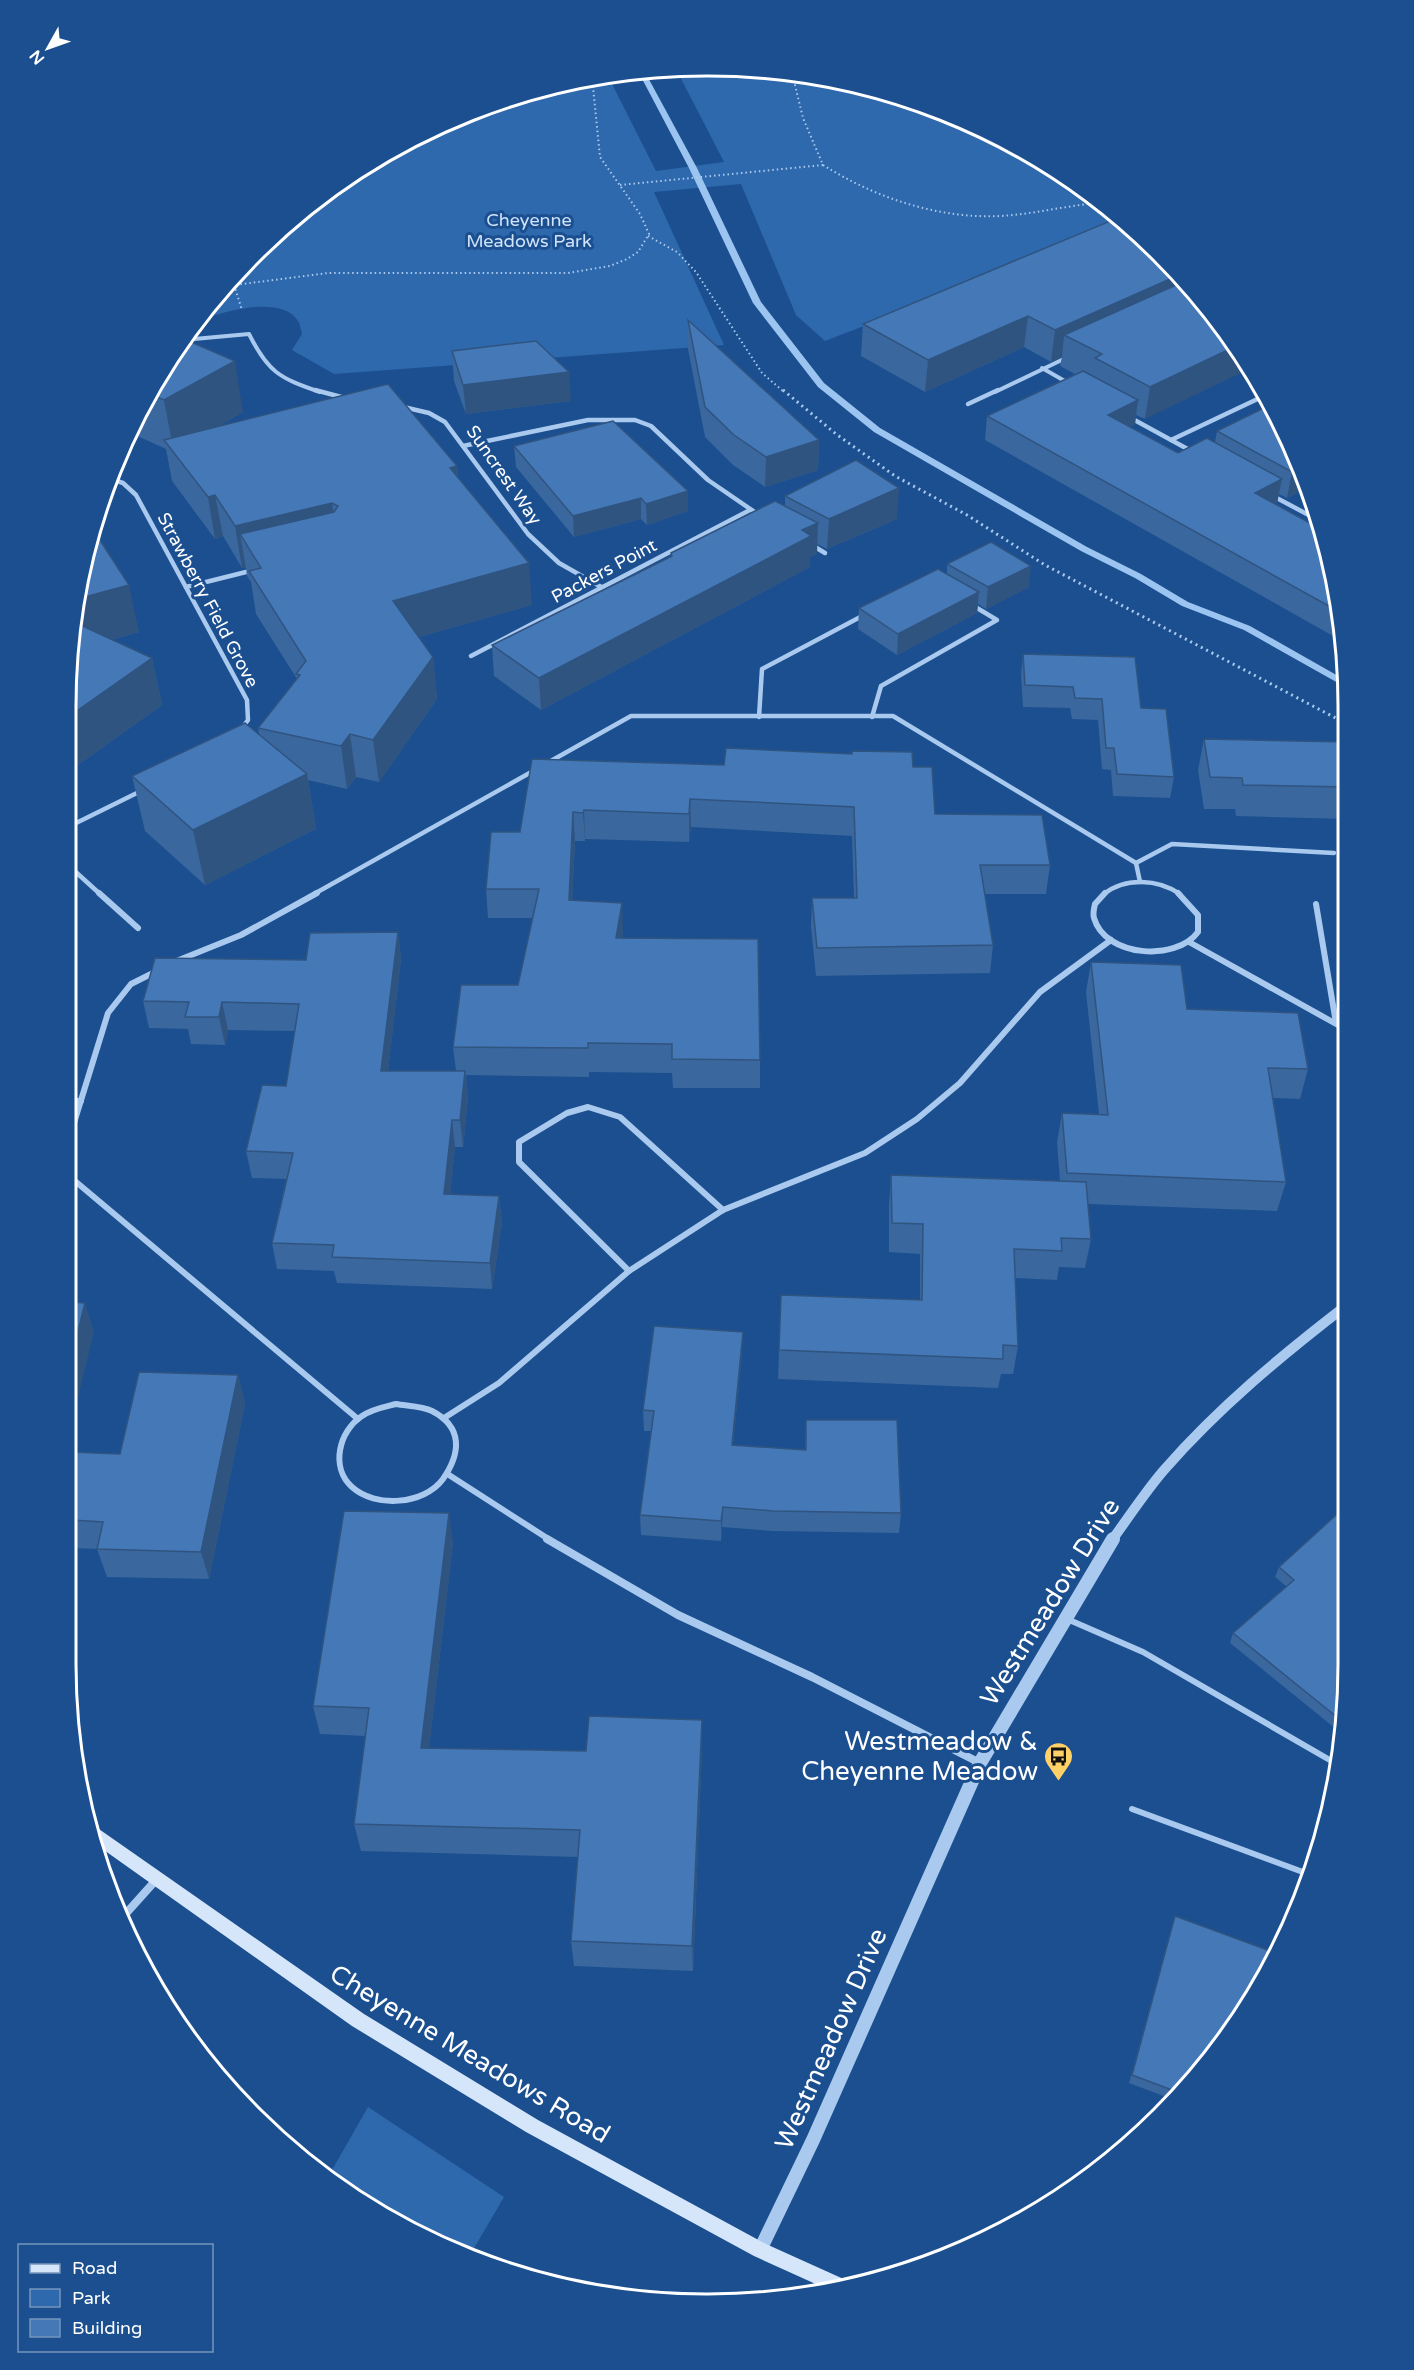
<svg xmlns="http://www.w3.org/2000/svg" width="1414" height="2370" font-family="'Varela Round',sans-serif">
<rect width="100%" height="100%" fill="#1b4f8f"/>
<!-- green -->
<g fill="#2e69ad">
<path d="M 707,66 L 832,78 L 953,115 L 1063,174 L 1123,226 L 825,341 L 796,315 L 741,184 L 654,192 L 724,345 L 334,374 L 292,350 L 302,334 C 301,330 300,324 298,321 C 282,294 222,312 200,320 L 254,254 L 351,174 L 462,115 L 582,78 L 608,76 L 656,171 L 724,162 L 676,69 Z"/>
<polygon points="368,2107 504,2197 470,2255 351,2196 328,2177"/>
</g>
<g fill="none" stroke-linecap="round" stroke-linejoin="round">
<!-- stream -->
<polygon fill="#9cc4f0" fill-rule="evenodd" points="645,72 697,168 761,302 824,383 880,428 1087,547 1141,574 1188,602 1250,626 1347,681 1347,688 1244,630 1182,606 1135,578 1081,551 874,432 818,387 753,303 689,168 639,73"/>
<!-- path-far1 -->
<g stroke="#a9c9ee" stroke-width="2" stroke-dasharray="1.5 3" stroke-linecap="butt">
<path d="M 823,165 C 876,198 938,219 1001,216 C 1034,214 1065,206 1097,203"/>
<polyline points="620,185 823,165 803,118 794,81 797,75"/>
<polyline points="648,236 677,252 696,272 762,373 784,392"/>
<polyline points="234,285 242,310"/>
<polyline points="227,286 328,273 568,273 610,266 627,259 638,252 649,234 640,214 600,157 592,77"/>
</g>
<!-- path -->
<polyline stroke="#a9c9ee" stroke-width="3" stroke-dasharray="2 4" stroke-linecap="butt" points="783,390 836,434 895,476 967,515 1045,565 1347,724"/>
<!-- service -->
<g stroke="#a9c9ee" stroke-width="6">
<polyline points="1067,1619 1143,1652 1335,1763"/>
<polyline points="1132,1809 1311,1875"/>
</g>
<!-- minor-far3 -->
<g stroke="#a9c9ee" stroke-width="4">
<path d="M 183,340 L 249,334 C 268,372 279,378 320,392"/>
<polyline points="1042,368 1070,384"/>
<polyline points="995,392 1068,357"/>
</g>
<!-- minor-far2 -->
<g stroke="#a9c9ee" stroke-width="4.5">
<polyline points="315,390 345,398"/>
<polyline points="968,404 998,390"/>
<polyline points="399,406 429,413 445,422 528,534 559,563 603,588"/>
<polyline points="1129,417 1193,452"/>
<polyline points="1171,440 1266,395"/>
<polyline points="463,446 588,420 635,420 651,426 708,480 759,515"/>
<polyline points="111,479 123,483 136,495 247,700 248,720 242,728"/>
<polyline points="1273,496 1318,520"/>
<polyline points="810,544 825,553"/>
<polyline points="186,587 254,570"/>
<polyline points="471,656 750,510"/>
<polyline points="759,717 762,669 866,614"/>
<polyline points="872,717 881,686 997,620 972,605"/>
<polyline points="549,762 631,716 893,716 1136,863 1140,882"/>
<polyline points="68,827 143,790"/>
<polyline points="1136,863 1172,844 1334,853"/>
<polyline points="68,865 100,894"/>
<polyline points="314,894 535,770"/>
<path d="M 1104,894 C 1125,877 1158,879 1180,894"/>
</g>
<!-- minor-far1 -->
<g stroke="#a9c9ee" stroke-width="6">
<polyline points="99,893 138,928"/>
<path d="M 1105,893 L 1095,904 C 1094,908 1093,915 1094,918 C 1105,957 1176,962 1198,932 L 1198,915 L 1178,893"/>
<polyline points="1316,904 1336,1023"/>
<polyline points="1189,942 1347,1030"/>
<polyline points="174,962 241,935 317,893"/>
<polyline points="69,1101 81,1101"/>
<polyline points="69,1139 108,1013 131,984 157,971"/>
<polyline points="69,1176 358,1419"/>
<polyline points="629,1271 519,1162 519,1142 567,1113 588,1107 620,1117 723,1210"/>
<path d="M 396,1404 C 407,1406 422,1406 432,1411 C 463,1427 461,1453 443,1479 C 424,1505 375,1508 352,1487 C 330,1467 339,1431 362,1416 C 372,1409 384,1407 396,1404 Z"/>
<polyline points="444,1418 499,1383 629,1271 723,1210 865,1153 917,1119 960,1083 1040,992 1111,940"/>
<polyline points="449,1475 550,1540"/>
</g>
<!-- minor -->
<g stroke="#a9c9ee" stroke-width="8">
<polyline points="547,1539 678,1615 812,1677 980,1763"/>
<polyline points="121,1919 156,1880"/>
</g>
<!-- tertiary-far1 -->
<path stroke="#a9c9ee" stroke-width="10" d="M 1112,1540 C 1129,1517 1145,1492 1164,1470 C 1218,1408 1282,1355 1347,1305"/>
<!-- tertiary -->
<polyline stroke="#a9c9ee" stroke-width="14" points="760,2250 813,2140 980,1763 1113,1539"/>
<!-- secondary -->
<polygon fill="#d6e6fa" fill-rule="evenodd" points="90,1825 96,1827 364,2014 538,2120 766,2244 848,2281 850,2285 829,2290 754,2256 526,2132 352,2026 94,1843"/>
</g>
<!-- wall -->
<g fill="#3a679d">
<polygon points="1189,284 1145,419 1136,415 1135,424 1130,427 1178,453 1215,442 1217,431 1270,405 1308,487 1287,498 1279,494 1277,503 1275,504 1319,528 1342,641 985,440 987,416 1075,374 1060,366 1062,357 1051,362 1024,347 925,392 861,356 863,324"/>
<polygon points="688,320 819,440 818,470 765,487 733,465 705,437 688,349"/>
<polygon points="174,351 243,412 219,426 457,466 458,477 532,605 419,637 433,657 437,699 379,782 356,777 347,789 308,780 316,829 205,885 145,831 132,776 259,734 258,728 297,679 256,614 251,582 247,576 246,568 242,568 223,536 215,539 172,481 166,449 133,434"/>
<polygon points="452,351 571,401 466,414 454,381"/>
<polygon points="514,446 688,511 647,525 641,519 574,537 516,467"/>
<polygon points="785,496 897,519 827,549 817,544 817,554 810,557 810,567 541,710 494,676 492,645 671,556 671,553 785,506"/>
<polygon points="94,531 139,632 111,640 152,658 162,705 71,770 68,769 67,665"/>
<polygon points="947,564 1029,587 986,609 978,604 977,613 897,655 858,629 859,608 947,574"/>
<polygon points="1023,654 1141,708 1174,777 1170,798 1113,796 1111,770 1102,769 1098,720 1072,719 1070,708 1023,707 1021,675"/>
<polygon points="1204,739 1347,742 1347,819 1236,816 1235,809 1204,809 1198,770"/>
<polygon points="532,759 724,765 913,767 935,814 1050,865 1046,894 985,894 993,945 990,973 816,976 811,927 812,898 854,898 852,836 691,827 689,842 585,839 585,841 575,841 572,900 623,932 622,938 760,1060 760,1088 673,1088 672,1073 589,1072 589,1077 466,1075 468,1098 463,1147 455,1147 450,1194 499,1196 502,1223 492,1289 337,1283 334,1271 277,1269 272,1243 286,1179 252,1178 246,1151 286,1086 295,1031 228,1030 225,1045 191,1044 188,1029 149,1028 143,1001 306,960 398,932 401,959 388,1071 456,1071 453,1047 518,985 533,918 488,918 486,889 520,832"/>
<polygon points="1091,962 1187,1009 1308,1069 1300,1099 1273,1098 1286,1182 1277,1211 1088,1204 1091,1239 1085,1268 1059,1267 1057,1280 1015,1278 1018,1346 1013,1374 1001,1374 998,1388 778,1379 781,1295 920,1300 920,1254 889,1252 889,1204 891,1175 1060,1181 1057,1142 1062,1113 1099,1114 1086,992"/>
<polygon points="742,1353 733,1445 805,1450 806,1420 901,1513 899,1533 772,1531 722,1527 721,1541 641,1535 640,1515 651,1431 644,1431 643,1410"/>
<polygon points="238,1375 245,1404 209,1579 107,1577 97,1549 71,1548 70,1452 120,1454"/>
<polygon points="1347,1505 1347,1705 1341,1733 1230,1643 1233,1633 1287,1587 1275,1577 1279,1567"/>
<polygon points="453,1542 429,1748 586,1751 702,1720 702,1748 693,1971 574,1966 571,1941 578,1857 361,1851 354,1824 366,1736 320,1734 313,1706"/>
<polygon points="1175,1916 1240,2019 1174,2100 1129,2083"/>
</g>
<!-- shaded-wall -->
<g fill="#305480">
<polygon points="1179,275 1189,284 1064,335 1062,357 1051,362 1055,330"/>
<polygon points="1028,316 1024,347 925,392 928,360"/>
<polygon points="1234,347 1249,369 1145,419 1150,387"/>
<polygon points="235,361 243,412 174,453 164,400"/>
<polygon points="569,372 571,401 466,414 463,385"/>
<polygon points="1138,400 1135,424 1105,439 1108,415"/>
<polygon points="819,440 818,470 765,487 766,457"/>
<polygon points="457,466 460,508 450,468"/>
<polygon points="1299,469 1308,487 1287,498 1292,472"/>
<polygon points="1282,479 1277,503 1250,517 1255,493"/>
<polygon points="899,488 897,519 827,549 829,519"/>
<polygon points="688,491 688,511 647,525 646,504"/>
<polygon points="215,495 223,536 215,539 208,497"/>
<polygon points="641,498 641,519 574,537 573,516"/>
<polygon points="332,503 338,545 240,534 246,568 242,568 235,526"/>
<polygon points="818,523 817,554 810,557 810,567 541,710 539,678 802,530"/>
<polygon points="529,563 532,605 398,643 393,601"/>
<polygon points="1031,566 1029,587 986,609 988,587"/>
<polygon points="129,585 139,632 70,651 81,598"/>
<polygon points="979,592 977,613 897,655 898,634"/>
<polygon points="433,657 437,699 379,782 373,740"/>
<polygon points="152,658 162,705 71,770 68,758 68,717"/>
<polygon points="350,734 356,777 347,789 341,746"/>
<polygon points="307,774 316,829 205,885 193,830"/>
<polygon points="690,799 691,827 689,842 689,814"/>
<polygon points="584,810 585,839 585,841 583,813"/>
<polygon points="573,812 575,841 571,929 569,900"/>
<polygon points="622,903 623,932 617,967 616,938"/>
<polygon points="398,932 401,959 385,1098 381,1071"/>
<polygon points="222,1002 228,1030 225,1045 219,1017"/>
<polygon points="465,1071 468,1098 463,1147 460,1120"/>
<polygon points="452,1120 455,1147 448,1221 444,1194"/>
<polygon points="499,1196 502,1223 492,1289 490,1263"/>
<polygon points="85,1303 94,1332 70,1430 70,1363"/>
<polygon points="743,1332 742,1353 731,1466 732,1445"/>
<polygon points="238,1375 245,1404 209,1579 201,1552"/>
<polygon points="723,1507 722,1527 721,1541 721,1521"/>
<polygon points="449,1513 453,1542 426,1776 421,1748"/>
<polygon points="702,1720 702,1748 693,1971 692,1946"/>
</g>
<!-- building -->
<g fill="#4478b7" stroke="#305480" stroke-width="1.5">
<polygon points="1115,219 1179,275 1055,330 1028,316 928,360 863,324"/>
<polygon points="1185,281 1189,284 1234,347 1150,387 1095,358 1102,354 1064,335"/>
<polygon points="688,320 819,440 766,457 734,435 705,407"/>
<polygon points="184,339 235,361 164,400 152,395 174,351"/>
<polygon points="536,341 569,372 463,385 452,351"/>
<polygon points="1083,371 1138,400 1108,415 1178,453 1207,438 1282,479 1255,493 1319,528 1336,610 987,416"/>
<polygon points="388,384 457,466 450,468 529,563 393,601 433,657 373,740 350,734 341,746 258,728 300,675 296,674 306,661 249,571 261,568 240,534 334,512 338,506 332,503 235,526 215,495 208,497 164,440"/>
<polygon points="1270,405 1299,469 1292,472 1217,431"/>
<polygon points="613,421 688,491 646,504 641,498 573,516 514,446"/>
<polygon points="856,460 899,488 829,519 785,496"/>
<polygon points="775,501 818,523 802,530 811,536 539,678 492,645 672,556 671,553"/>
<polygon points="94,531 129,585 81,598"/>
<polygon points="991,542 1031,566 988,587 947,564"/>
<polygon points="938,569 979,592 898,634 859,608"/>
<polygon points="76,623 152,658 68,717 67,665"/>
<polygon points="1023,654 1135,657 1141,708 1166,709 1174,777 1117,774 1114,748 1106,748 1102,699 1075,698 1073,687 1025,685"/>
<polygon points="245,723 307,774 193,830 132,776"/>
<polygon points="1204,739 1347,742 1347,787 1243,785 1242,778 1210,777"/>
<polygon points="726,748 852,754 852,751 912,752 913,767 932,767 935,814 1042,815 1050,865 980,865 993,945 817,948 812,898 857,898 854,807 690,799 689,814 584,810 583,813 573,812 569,900 622,903 616,938 758,939 760,1060 672,1059 672,1044 588,1043 588,1048 453,1047 461,985 518,985 539,889 486,889 491,832 520,832 532,759 724,765"/>
<polygon points="398,932 381,1071 465,1071 460,1120 452,1120 444,1194 499,1196 490,1263 332,1257 334,1245 272,1243 293,1153 246,1151 262,1085 286,1086 299,1004 222,1002 219,1017 185,1017 189,1002 143,1001 155,958 306,960 310,933"/>
<polygon points="1091,962 1181,965 1187,1009 1298,1013 1308,1069 1268,1068 1286,1182 1067,1173 1062,1113 1108,1115"/>
<polygon points="891,1175 1086,1182 1091,1239 1061,1238 1062,1251 1014,1249 1018,1346 1003,1345 1003,1359 779,1350 781,1295 922,1300 923,1224 892,1223"/>
<polygon points="70,1302 85,1303 70,1363"/>
<polygon points="654,1326 743,1332 732,1445 806,1450 806,1420 897,1420 901,1513 773,1511 723,1507 721,1521 640,1515 654,1411 643,1410"/>
<polygon points="139,1372 238,1375 201,1552 97,1549 103,1522 71,1520 70,1452 120,1454"/>
<polygon points="1347,1505 1347,1705 1343,1722 1233,1633 1294,1580 1279,1567"/>
<polygon points="344,1511 449,1513 421,1748 586,1751 589,1716 702,1720 692,1946 571,1941 580,1830 354,1824 369,1708 313,1706"/>
<polygon points="1175,1916 1273,1952 1240,2019 1180,2093 1132,2075"/>
</g>
<!-- icons -->
<defs>
<symbol id="bus-pin" viewBox="-11 -11 22 30"><path d="M0 17L-7.5 6A9.5 9.5 0 1 1 7.5 6Z" fill="#ffd166" stroke="#1b4f8f"/><path d="M-5-6H5V4H4V6H2V4H-2V6H-4V4H-5ZM-3.5-4V0h7V-4ZM-3.5 1.2v1.5H-2V1.2ZM2 1.2v1.5H3.5V1.2Z" fill="#111"/></symbol>
</defs>
<g fill-rule="evenodd">
<use href="#bus-pin" x="1042" y="1740" width="33" height="45"/>
</g>
<g text-anchor="middle" dominant-baseline="central" stroke-width="6" stroke-linejoin="round" paint-order="stroke">
<!-- far-park labels -->
<g font-size="18" fill="#cfe3fa" stroke="#1b4f8f">
<text x="529" y="220">Cheyenne<tspan x="529" dy="21">Meadows Park</tspan></text>
</g>
<!-- far-street labels -->
<g font-size="18" fill="#fff" stroke="#1b4f8f">
<text transform="translate(504 475) rotate(55)">Suncrest Way</text>
<text transform="translate(604 571) rotate(-28)">Packers Point</text>
<text transform="translate(208 600) rotate(62)">Strawberry Field Grove</text>
</g>
<!-- near-street labels -->
<g font-size="26" fill="#fff" stroke="#1b4f8f">
<text transform="translate(1050 1602) rotate(-58)">Westmeadow Drive</text>
<text transform="translate(831 2039) rotate(-66)">Westmeadow Drive</text>
<text transform="translate(470 2054) rotate(31)">Cheyenne Meadows Road</text>
</g>
<!-- near-poi labels -->
<g font-size="26" fill="#fff" stroke="#1b4f8f" text-anchor="end">
<text x="1038" y="1741">Westmeadow &amp;<tspan x="1038" dy="30">Cheyenne Meadow</tspan></text>
</g>
</g>
<!-- crop -->
<path d="M0 0H1414V2370H0ZM706 76H708A630 630 0 0 1 1338 706V1664A630 630 0 0 1 708 2294H706A630 630 0 0 1 76 1664V706A630 630 0 0 1 706 76Z" fill="#1b4f8f" fill-rule="evenodd"/>
<path fill="none" stroke="#fff" stroke-width="3" d="M706 76H708A630 630 0 0 1 1338 706V1664A630 630 0 0 1 708 2294H706A630 630 0 0 1 76 1664V706A630 630 0 0 1 706 76Z"/>
<!-- legend -->
<rect x="18" y="2244" width="195" height="108" fill="#1b4f8f" stroke="#7695bc" stroke-width="1.5"/>
<rect x="30" y="2264" width="30" height="9" fill="#d6e6fa" stroke="#7695bc" stroke-width="1.5"/>
<text x="72" y="2274" font-size="18" fill="#ffffff">Road</text>
<rect x="30" y="2289" width="30" height="18" fill="#2e69ad" stroke="#7695bc" stroke-width="1.5"/>
<text x="72" y="2304" font-size="18" fill="#ffffff">Park</text>
<rect x="30" y="2319" width="30" height="18" fill="#4478b7" stroke="#7695bc" stroke-width="1.5"/>
<text x="72" y="2334" font-size="18" fill="#ffffff">Building</text>
<!-- north arrow -->
<g transform="translate(48 48) rotate(230)" stroke="#1b4f8f" stroke-width="4.5" paint-order="stroke">
<path d="M0-4.5L10 22L0 15L-10 22Z" fill="#ffffff"/>
<text y="-9" font-size="16" font-weight="bold" text-anchor="middle" fill="#ffffff">N</text>
</g>
</svg>
